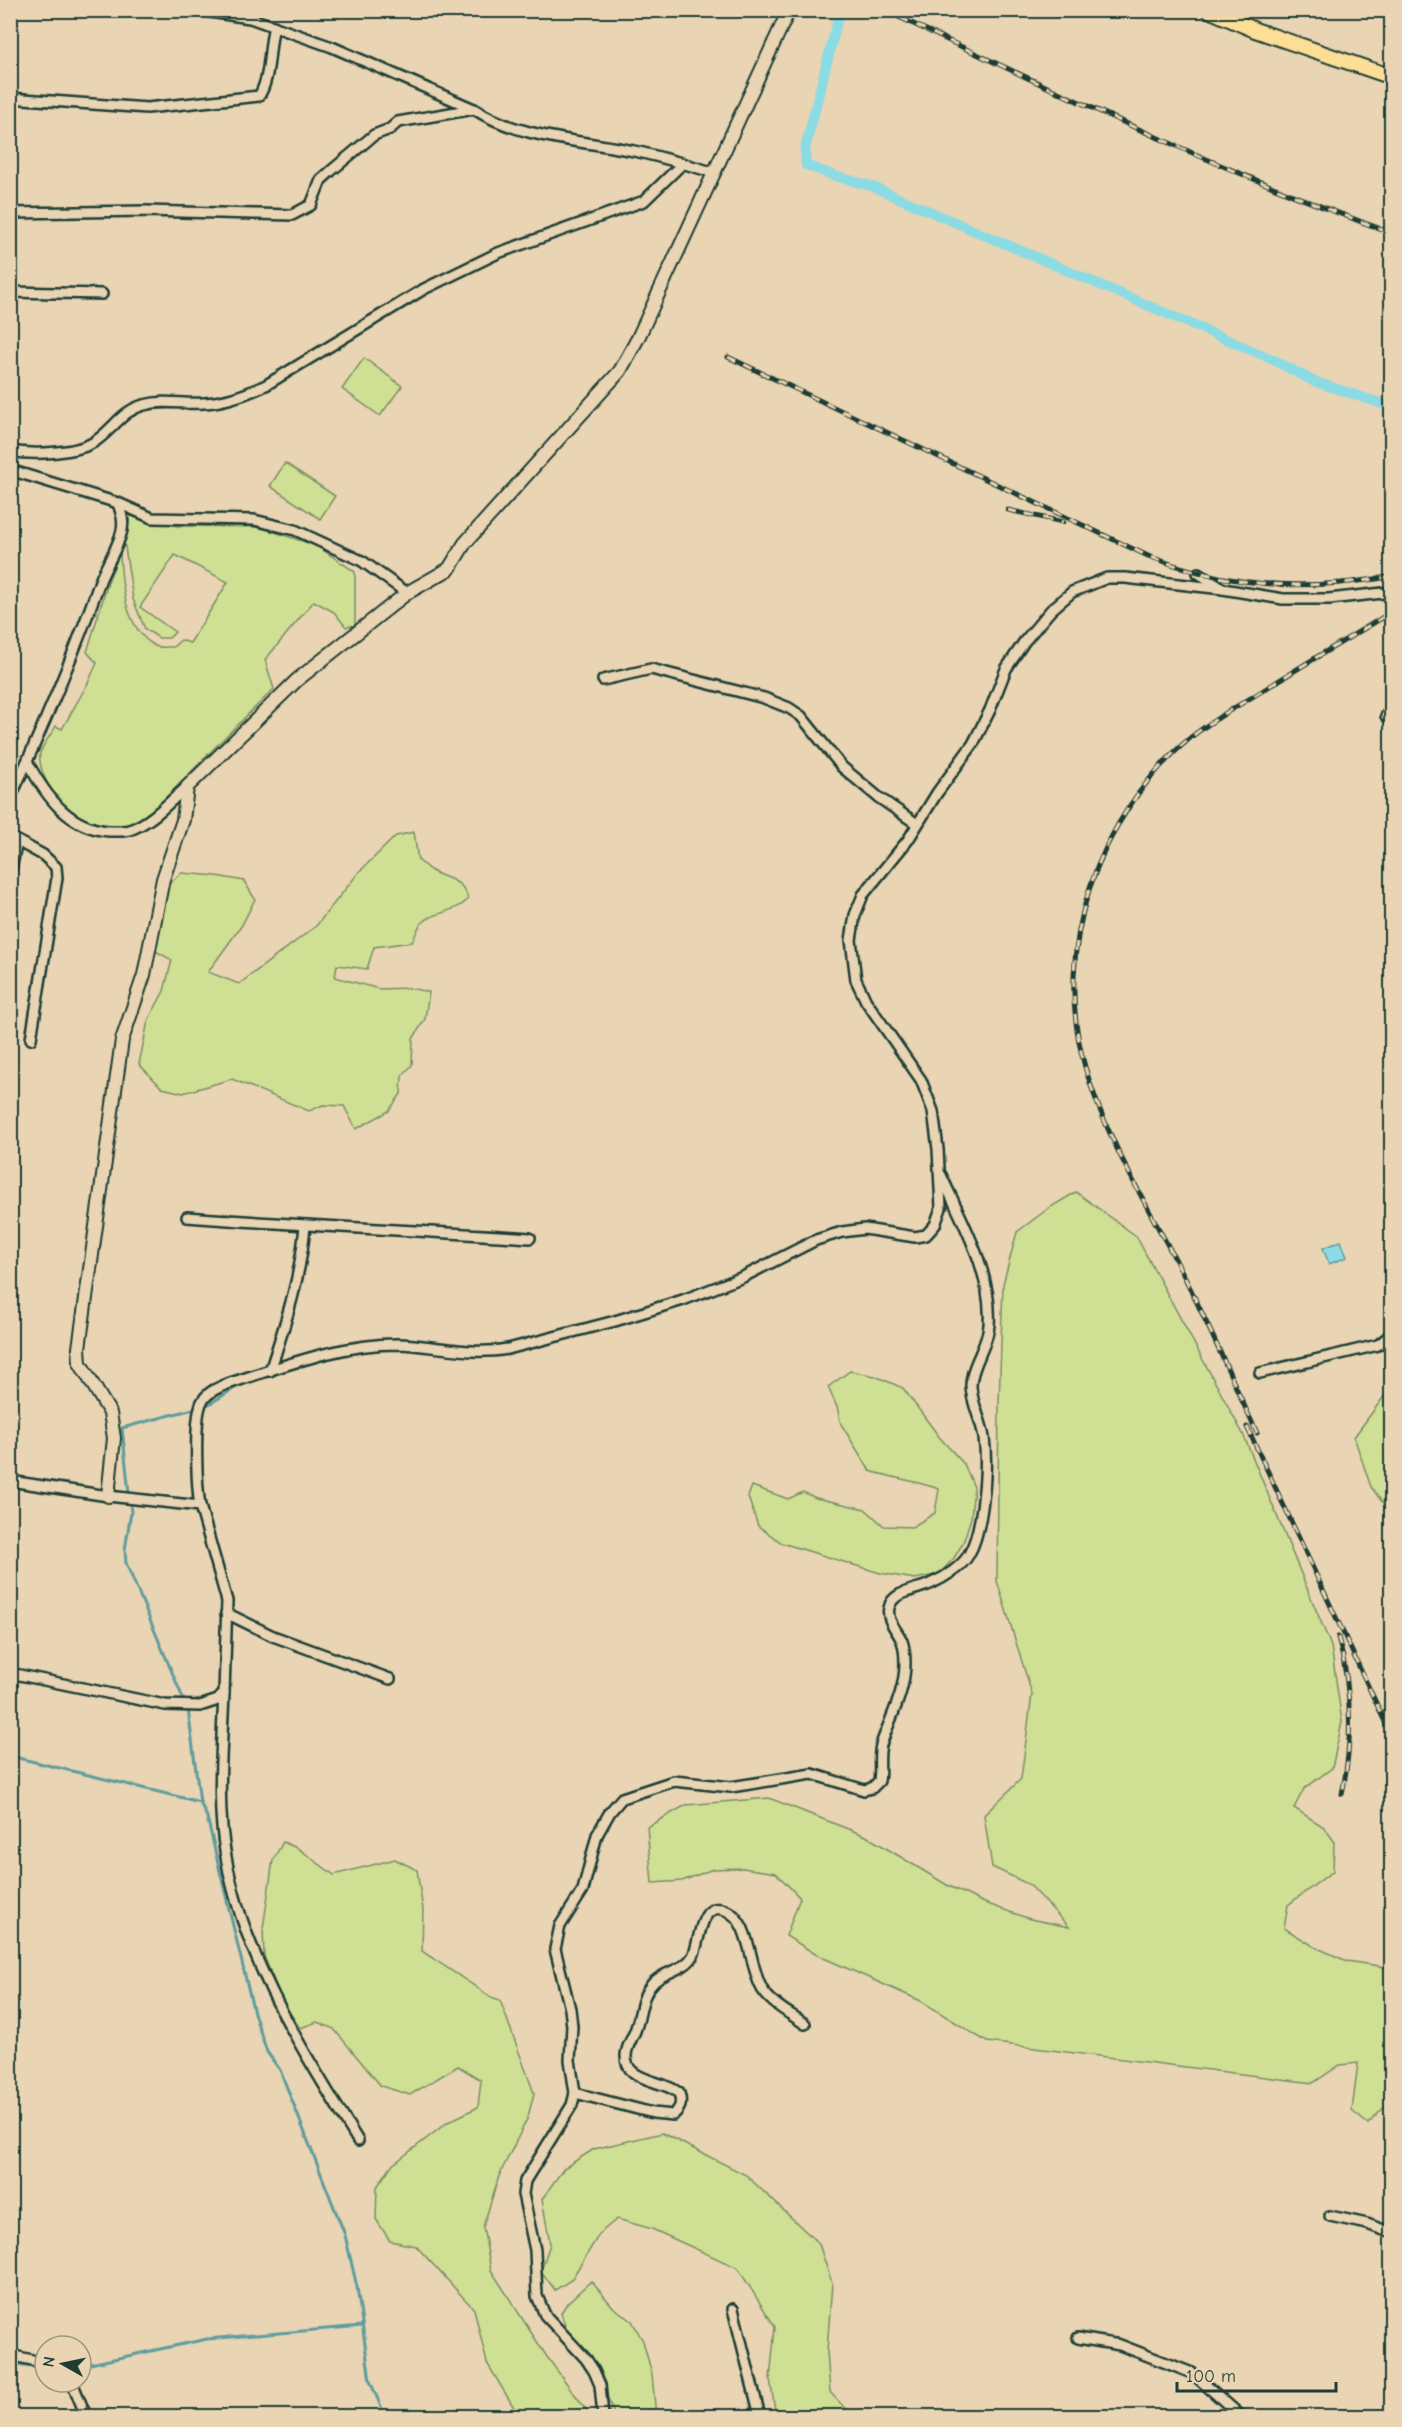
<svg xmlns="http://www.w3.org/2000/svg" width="1402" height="2427" font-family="'Comic Neue',sans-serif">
<rect width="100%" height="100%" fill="#e9d4b3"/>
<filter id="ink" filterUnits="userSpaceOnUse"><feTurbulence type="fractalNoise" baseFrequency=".0167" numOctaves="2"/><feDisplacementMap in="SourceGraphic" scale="12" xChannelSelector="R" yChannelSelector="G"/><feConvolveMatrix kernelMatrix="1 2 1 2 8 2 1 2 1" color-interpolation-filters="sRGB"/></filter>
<g filter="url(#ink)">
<!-- green -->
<g fill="#cfdf93" stroke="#778e64" stroke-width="1.5">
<polygon points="364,358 402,386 380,416 342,389"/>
<polygon points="285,463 335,496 320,519 270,486"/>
<path d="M 131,514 L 142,519 L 177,526 L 259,527 L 317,546 L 355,572 L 355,625 L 346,627 L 334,612 L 314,601 L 265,660 L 274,689 C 245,717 217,745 189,774 C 174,789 153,813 134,823 C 105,837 71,815 54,793 C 47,785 38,766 40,754 C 41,746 52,734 56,726 L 62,729 L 88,683 L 97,663 L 87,652 L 109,579 L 120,553 C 121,583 125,629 155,646 C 160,648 168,647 173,647 L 181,640 L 190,643 L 228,582 L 175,555 L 140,607 L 175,632 L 169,638 L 159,638 L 145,629 L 133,599 L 124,541 Z"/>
<path d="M 414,832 L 418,860 C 422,863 426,867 430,870 C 445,879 464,879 468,899 C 457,913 433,911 421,924 C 417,929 415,937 412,942 L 374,947 L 367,969 L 337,965 L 335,977 L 379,989 L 409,988 L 429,992 L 425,1019 L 413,1039 L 412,1065 L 402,1076 L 401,1094 L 389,1111 L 356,1129 L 344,1106 L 323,1105 L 309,1111 L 232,1079 L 183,1093 L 162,1088 L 139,1064 L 148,1021 L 164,991 L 172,960 L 154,950 L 166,887 L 181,873 L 217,876 L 244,881 L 255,899 L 242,925 L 208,972 L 239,984 L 316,926 L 359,872 L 396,836 Z"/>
<polygon points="1076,1192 1136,1236 1243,1434 1331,1646 1342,1722 1332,1768 1304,1789 1294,1808 1324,1827 1334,1841 1333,1871 1288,1905 1284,1928 1315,1947 1347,1961 1391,1968 1391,2100 1368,2124 1352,2111 1358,2063 1340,2065 1313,2083 987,2042 921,2001 817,1955 786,1936 800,1898 776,1873 743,1868 713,1869 682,1881 652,1883 647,1827 686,1805 769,1798 866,1836 947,1885 982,1902 1030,1919 1069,1927 1030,1885 992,1867 984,1815 1021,1779 1032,1694 997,1581 999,1404 1003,1284 1017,1232 1049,1208"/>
<path d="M 850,1371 L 875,1376 L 903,1388 L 940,1438 L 964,1464 L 974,1487 L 971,1518 L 963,1543 L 954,1558 L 939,1574 L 915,1579 L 880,1573 L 782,1543 L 758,1526 L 748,1497 L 752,1486 L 788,1499 L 803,1492 L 816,1498 L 865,1509 L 884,1526 L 912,1527 L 935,1513 L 939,1489 C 916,1481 893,1478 870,1471 L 841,1424 L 837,1407 L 828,1387 Z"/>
<polygon points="1391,1387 1391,1514 1371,1487 1354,1437"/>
<polygon points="283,1842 299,1849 334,1875 395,1859 417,1870 423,1910 422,1951 491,1997 500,2000 534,2093 528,2117 499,2176 483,2227 491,2270 547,2357 591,2416 519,2416 487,2363 474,2309 416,2246 390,2241 376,2219 377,2187 391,2166 448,2122 478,2107 481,2080 458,2066 410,2095 381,2086 334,2029 317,2022 300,2028 284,2005 264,1956 263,1929 273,1860"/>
<polygon points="662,2133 746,2175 819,2244 832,2283 827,2351 830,2392 852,2416 856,2416 776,2416 770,2379 775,2327 738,2268 652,2229 617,2219 600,2233 571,2280 555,2290 541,2271 550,2244 542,2199 564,2168 594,2149"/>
<polygon points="591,2281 614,2308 632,2321 643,2341 652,2374 656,2416 615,2416 590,2356 568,2335 561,2313 567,2303"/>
</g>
<!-- water -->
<polygon fill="#8adbe4" stroke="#5f9c9e" stroke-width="1.5" points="1341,1241 1347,1257 1329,1264 1323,1248"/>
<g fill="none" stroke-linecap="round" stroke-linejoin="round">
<!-- stream -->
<g stroke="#5f9c9e" stroke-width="3">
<polyline points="203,1406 211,1403 235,1388 259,1378"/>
<polyline points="185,1703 126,1563 125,1550 131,1512 122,1428 197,1408"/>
<polyline points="188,1709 200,1802"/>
<polyline points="10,1756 200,1802 207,1817 254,2013 267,2052 280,2070 345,2235 357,2287 370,2381 385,2416"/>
<polyline points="10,2363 45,2368"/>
<polyline points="81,2366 207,2339 362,2326"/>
</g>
<!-- canal -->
<polyline stroke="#8adbe4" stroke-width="10" points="840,10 805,149 806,165 835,176 871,186 1272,359 1313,381 1392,407"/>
<defs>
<g id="street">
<path d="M 196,10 L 250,18 L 332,47 L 474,109 C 521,139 580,140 634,151 C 662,157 689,165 715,173"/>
<path d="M 10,98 L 147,108 L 259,96 C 271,77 268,49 274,26"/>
<polyline points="10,213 146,211 292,215 311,205 321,180 331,171 374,135 390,129 398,122 474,109"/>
<polyline points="10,292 102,294"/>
<path d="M 10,451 C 32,455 79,454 97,440 C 114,428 123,410 144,405 C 167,399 183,405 204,403 C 226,402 247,394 266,385 L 424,289 L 498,253 L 644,201 L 682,164"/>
<polyline points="10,470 118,503 152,518 254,520 295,530 362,561 407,593"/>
<polyline points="1198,573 1223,589 1283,599 1329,599 1392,592"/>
<polyline points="603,680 651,669 764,698 789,708 801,716 842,767 878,797 917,824"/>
<polyline points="1386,716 1392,709"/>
<path d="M 28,763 C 46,796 68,828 109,831 C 116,831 126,832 132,829 C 153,821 171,800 187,787"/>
<path d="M 10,799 C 43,727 74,655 100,581 C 106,565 119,546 122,530 C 124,520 121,513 118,503"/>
<polyline points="10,837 43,855 56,867 57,878 31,1039"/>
<polyline points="10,874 17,841"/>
<path d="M 187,1217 C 301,1226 415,1230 530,1238"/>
<polyline points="1392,1292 1392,1308"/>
<path d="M 270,1371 C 286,1321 300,1280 305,1226"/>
<polyline points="1260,1373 1378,1345 1388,1337 1392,1331"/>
<path d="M 10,1481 L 108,1496 L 200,1506 C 197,1487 193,1414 203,1400 C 210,1390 220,1387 230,1383 C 284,1366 340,1344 397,1344 C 435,1345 470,1356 508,1349 L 615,1321 L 683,1300 L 743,1277 L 816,1240 L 842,1232 L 865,1229 L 915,1237 L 926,1235 L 935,1225 L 941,1208 L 938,1149 L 933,1111 L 921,1080 L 866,1001 L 856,980 L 851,940 L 855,915 L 863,895 L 908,840 L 937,793 L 973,744 L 990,710 L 1006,669 L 1024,642 L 1051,610 L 1072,592 L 1107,578 L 1125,578 L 1223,589"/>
<polyline points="226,1613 273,1636 390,1679"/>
<polyline points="10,1673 165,1705 200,1706 218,1700 224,1693 227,1601 200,1506"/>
<path d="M 224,1693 C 222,1747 216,1804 226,1857 C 244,1961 304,2052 358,2141"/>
<path d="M 575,2093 L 653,2113 L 673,2115 C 681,2108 682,2103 679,2093 C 665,2082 647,2083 633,2072 C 628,2068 626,2063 626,2056 C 626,2047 632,2039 635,2031 C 642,2013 640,1995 655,1981 C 666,1971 686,1969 693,1956 C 700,1944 699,1900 725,1910 C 751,1919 749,1967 762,1989 C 771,2004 791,2014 805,2024"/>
<polyline points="1330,2216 1367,2224 1392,2233"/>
<polyline points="733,2309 760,2416"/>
<polyline points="1078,2338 1120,2345 1192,2373 1241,2416"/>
<polyline points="10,2355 45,2363"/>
<polyline points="72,2382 86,2416"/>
<path d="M 603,2416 L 600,2385 L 594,2371 L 586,2359 L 545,2315 L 537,2296 L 535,2250 L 523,2194 L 525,2181 L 572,2105 L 575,2093 L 570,2060 L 572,2026 L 570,2009 L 555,1949 L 560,1926 L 583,1890 L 597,1835 L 610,1812 L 622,1798 L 674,1781 L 731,1787 L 812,1774 L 864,1790 L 872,1788 L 879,1781 C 881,1770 878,1757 881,1745 C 890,1718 905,1693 905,1663 C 905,1656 904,1647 902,1641 C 897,1630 886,1620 889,1608 C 892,1591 918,1590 930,1584 C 944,1578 962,1567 969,1554 C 983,1530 988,1466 984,1438 C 982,1420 971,1404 971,1385 C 971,1365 988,1346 989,1325 C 993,1274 962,1221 941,1175"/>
</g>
<polyline id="secondary" points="108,1496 114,1438 110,1413 80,1363 79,1348 122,1040 144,975 163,879 183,820 187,787 297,680 407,593 449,569 465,543 620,371 638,338 789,10"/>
<polyline id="primary" points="1209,10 1255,30 1392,77"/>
</defs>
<!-- street casing -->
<use href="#street" stroke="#1f3d34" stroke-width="14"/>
<!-- secondary casing -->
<use href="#secondary" stroke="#1f3d34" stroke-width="16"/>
<!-- primary casing -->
<use href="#primary" stroke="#1f3d34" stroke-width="18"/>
<!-- street -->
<use href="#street" stroke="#e9d4b3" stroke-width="9"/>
<!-- secondary -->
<use href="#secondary" stroke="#e9d4b3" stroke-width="12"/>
<!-- primary -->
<use href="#primary" stroke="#fdde96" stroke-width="14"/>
<defs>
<g id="rail">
<path d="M 884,10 C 1051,89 1217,170 1392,233"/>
<path d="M 728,357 L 1148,556 C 1215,581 1270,589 1341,583 C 1358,581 1375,580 1392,576"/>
<polyline points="1008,510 1063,522"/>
<polyline points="1247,1427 1392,1737"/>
<path d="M 1257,1433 C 1232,1380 1209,1325 1182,1272 C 1148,1207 1106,1139 1085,1067 C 1051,948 1097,817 1190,738 C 1212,720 1238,706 1262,691 C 1305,664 1348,638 1392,612"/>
<path d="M 1338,1637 C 1352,1688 1353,1741 1342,1794"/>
</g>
</defs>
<!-- rail casing -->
<use href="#rail" stroke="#1f3d34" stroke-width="5"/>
<!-- rail -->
<use href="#rail" stroke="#e9d4b3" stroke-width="3" stroke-dasharray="9" stroke-linecap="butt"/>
</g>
</g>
<!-- margin -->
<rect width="1402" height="2427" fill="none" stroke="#e9d4b3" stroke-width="36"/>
<rect x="18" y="18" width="1366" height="2391" fill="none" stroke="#1f3d34" stroke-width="2" filter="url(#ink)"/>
<!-- north arrow -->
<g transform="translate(63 2364) rotate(279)"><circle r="28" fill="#e9d4b3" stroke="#989880" stroke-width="1.5"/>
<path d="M0-4.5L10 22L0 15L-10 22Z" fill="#1f3d34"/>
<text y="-9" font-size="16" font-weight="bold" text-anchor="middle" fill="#1f3d34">N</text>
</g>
<!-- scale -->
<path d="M1177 2382v9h159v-9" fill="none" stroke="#1f3d34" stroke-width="3"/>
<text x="1186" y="2382" font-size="18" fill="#1f3d34" stroke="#e9d4b3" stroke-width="4.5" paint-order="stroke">100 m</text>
</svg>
